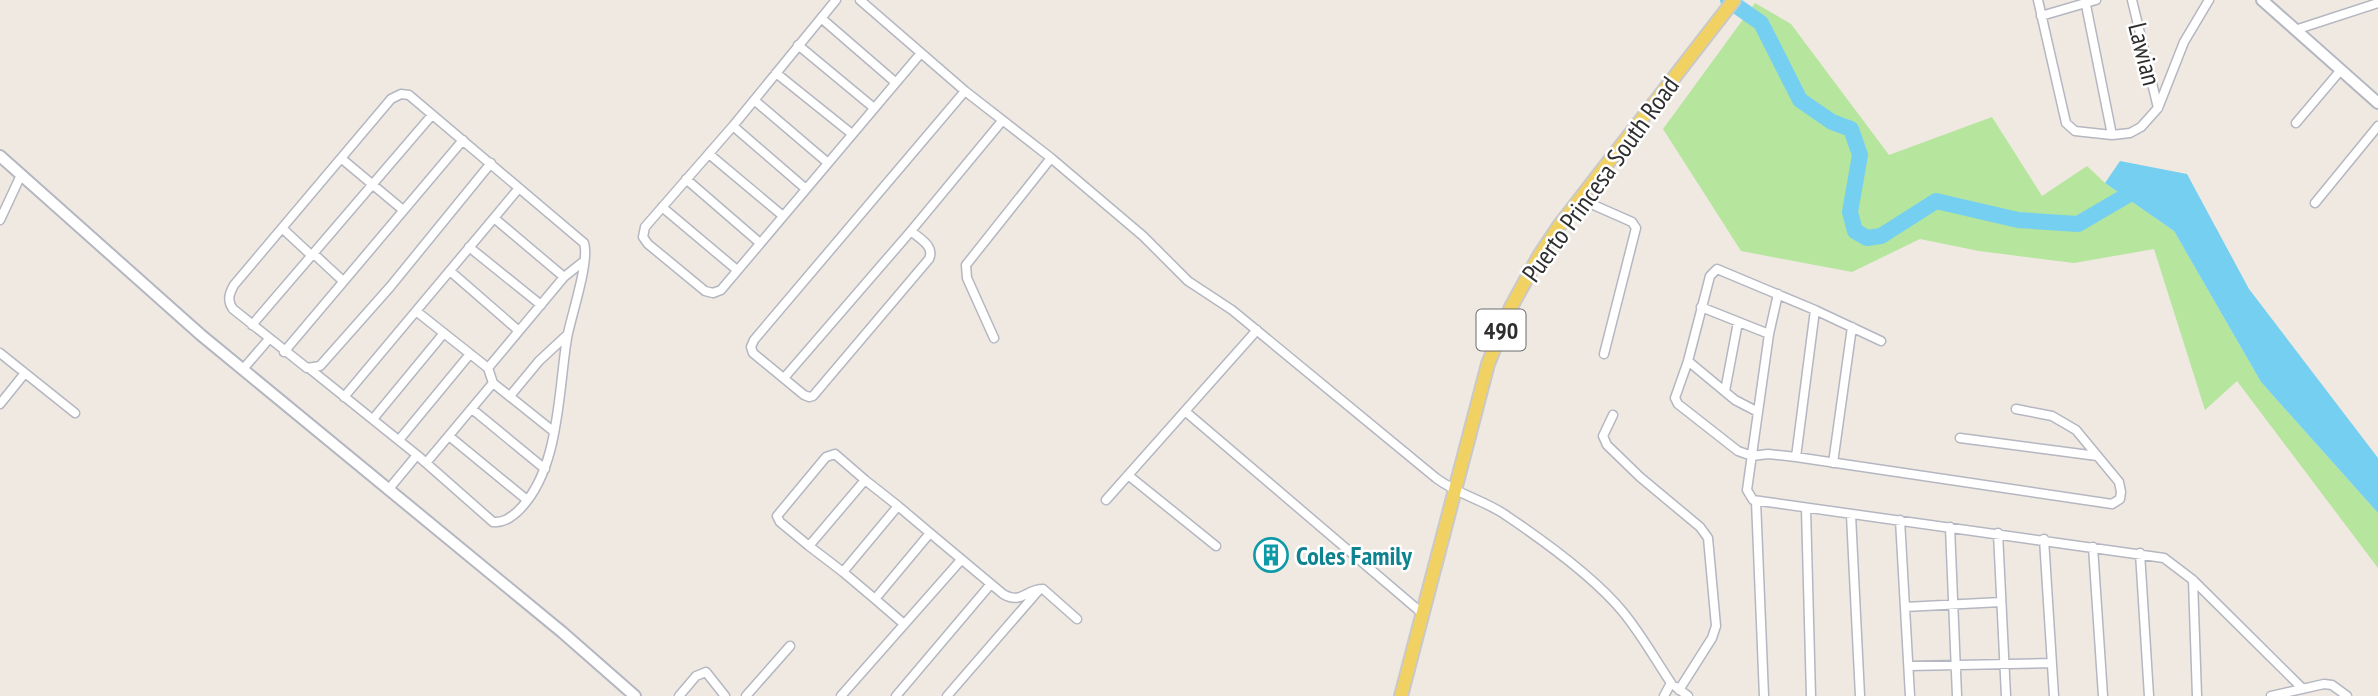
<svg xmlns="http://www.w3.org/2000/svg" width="2378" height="696" font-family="'PT Sans Narrow',sans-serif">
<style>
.green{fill:#b6e59e}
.water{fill:#75cff0}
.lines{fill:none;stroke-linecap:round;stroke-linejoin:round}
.river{stroke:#75cff0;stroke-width:16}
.minor-casing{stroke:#b4b7c1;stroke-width:11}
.tertiary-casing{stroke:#b4b7c1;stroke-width:14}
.primary-casing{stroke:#c9c9c9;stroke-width:16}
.minor{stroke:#fff;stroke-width:8}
.tertiary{stroke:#fff;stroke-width:10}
.primary{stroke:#f2d163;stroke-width:12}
.labels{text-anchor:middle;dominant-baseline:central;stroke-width:5;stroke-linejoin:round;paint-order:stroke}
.shield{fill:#fff;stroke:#6d6d6d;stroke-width:2}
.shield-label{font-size:24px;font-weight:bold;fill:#2e2e2e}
.street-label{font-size:26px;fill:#2e2e2e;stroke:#fff}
.culture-label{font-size:26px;font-weight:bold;fill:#0d838f;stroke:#fff;text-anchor:start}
</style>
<rect width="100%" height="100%" fill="#efe9e1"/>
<!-- green -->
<path class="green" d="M 1755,3 L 1791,24 L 1889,155 L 1992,117 L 2042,196 L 2087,166 L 2105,183 L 2174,231 L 2261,382 L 2378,513 L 2378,568 L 2237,381 L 2205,410 L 2154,249 L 2074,263 L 1979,251 L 1920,239 L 1852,272 L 1741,251 L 1663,129 Z"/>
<!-- water -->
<path class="water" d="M 2120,161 L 2187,174 L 2249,289 L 2378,458 L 2378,513 L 2261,382 L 2174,231 L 2105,183 Z"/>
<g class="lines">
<!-- river -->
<path class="river" d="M 1728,0 L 1761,23 L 1800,100 L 1832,122 L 1851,129 L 1860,155 L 1850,212 L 1855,231 L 1867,238 L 1881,236 L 1936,201 L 2018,220 L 2078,224 L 2143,186"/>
<!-- minor casing -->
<g class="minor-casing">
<path id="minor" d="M 836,0 L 733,126 L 645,227 L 643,237 L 648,244 L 705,291 L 713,293 L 721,290 L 921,53
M 860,0 L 965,91 L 1051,158 L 1143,236 L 1188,281 L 1232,310 L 1436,478 C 1458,495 1485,500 1507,516 C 1544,541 1595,578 1623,612 C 1641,634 1655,659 1671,683 L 1664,696
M 2038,0 L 2066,123 L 2075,131 L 2112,135 L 2130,133 L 2141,127 L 2158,108 L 2184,42 L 2209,0
M 2085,0 L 2112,135
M 2132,0 L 2158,108
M 2041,16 L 2096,0
M 821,18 L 895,82
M 2295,30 L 2378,3
M 798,45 L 874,108
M 776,73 L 852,134
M 754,100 L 828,163
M 2296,123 L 2340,71
M 733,126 L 806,189
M 709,154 L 783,216
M 342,159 L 403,210
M 686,179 L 760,243
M 519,188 L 494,218 L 564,277
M 1580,199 L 1632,222 L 1636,228 L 1604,354
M 2315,203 L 2378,126
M 662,207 L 737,270
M 0,220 L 21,175
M 282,228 L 312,256
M 911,231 C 920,239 935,246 929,259 L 813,396 L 809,397 L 804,395 L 753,353 L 751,347 L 754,340 L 965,91
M 469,247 L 541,305
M 314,254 L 343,281
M 450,271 L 519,331
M 1778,294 L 1769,334 L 1747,490 L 1753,500 L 2164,558 L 2193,580 L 2302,688
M 1701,307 L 1769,334
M 416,311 L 488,368
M 252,325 L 432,115
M 994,338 L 967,278 L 966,265 L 1051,158
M 1881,341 L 1815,310 L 1717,269 L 1710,276 L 1688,361 L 1675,398 L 1678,404 L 1738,451 L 1752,456 L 1768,454 L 1796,457 L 2112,504 L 2120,499 L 2121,492 L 2119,482 L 2076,430 L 2052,416 L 2016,409
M 284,352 L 463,140
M 0,353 L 75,413
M 1688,361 L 1735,400 L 1758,412
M 243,369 L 269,339
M 310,369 L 417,455
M 784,378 L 911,231 L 1002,121
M 493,383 L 553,431
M 1725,391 L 1738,322
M 510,396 L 539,361 L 567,335
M 344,397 L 494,218
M 0,404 L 25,373
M 472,409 L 545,469
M 1186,412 L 1423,614
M 1613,415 L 1603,436 L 1607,445 L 1640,477 L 1700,527 L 1708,538 L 1716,626 L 1712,638 L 1679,690
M 373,419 L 444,333
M 449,436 L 527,500
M 1960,438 L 2097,456
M 399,440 L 470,354
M 1796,457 L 1815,310
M 426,463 L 493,383 L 488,368 L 564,277 L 584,261
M 1833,463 L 1852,327
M 1128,475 L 1216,546
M 388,490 L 417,455 L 493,522 C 503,523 510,518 517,512 C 560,472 558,392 567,338 C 571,316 590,261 584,243 L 409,95 L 401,94 L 391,99 L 234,285 C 229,294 227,301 233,309 L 307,368 L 320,366 L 390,287 L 491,163
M 1106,500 L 1257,330
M 1756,501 L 1764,696
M 1806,508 L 1811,696
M 1851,515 L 1860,696
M 1900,520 L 1910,696
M 1950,527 L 1957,696
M 1998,533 L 2006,696
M 2044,539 L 2054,696
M 809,546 L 780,522 L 777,516 L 826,457 L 835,454 L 865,480
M 2093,547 L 2103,696
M 2140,553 L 2149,696
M 843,572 L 809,546 L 865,480 L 898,506
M 2193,580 L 2197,696
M 875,599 L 843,572 L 898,506 L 930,533
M 1905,607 L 2001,602
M 904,624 L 875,599 L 930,533 L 1003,594 C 1022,605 1025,589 1043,589 L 1077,619
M 1909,666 L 2052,663
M 1676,687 L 1688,696
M 679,696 L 696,676 L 706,672 L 725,696
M 746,696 L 790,646
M 841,696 L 961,560
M 896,696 L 990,585
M 947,696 L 1039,590
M 2271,696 L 2324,684 L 2332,685 L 2347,696"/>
</g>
<!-- tertiary casing -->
<g class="tertiary-casing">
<path id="tertiary" d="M 2262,0 L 2378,103
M 0,156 L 201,335 L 562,632 L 635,696"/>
</g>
<!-- primary casing -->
<g class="primary-casing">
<path id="primary" d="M 1401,696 L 1488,364 L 1511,307 L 1539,256 L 1559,226 L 1734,0"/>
</g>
<!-- minor -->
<use href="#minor" class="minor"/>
<!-- tertiary -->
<use href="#tertiary" class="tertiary"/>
<!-- primary -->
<use href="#primary" class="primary"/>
</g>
<!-- icons -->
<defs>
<g id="building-ring" transform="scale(1.75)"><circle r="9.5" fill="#fff" stroke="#0f9aa8" stroke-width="1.5"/><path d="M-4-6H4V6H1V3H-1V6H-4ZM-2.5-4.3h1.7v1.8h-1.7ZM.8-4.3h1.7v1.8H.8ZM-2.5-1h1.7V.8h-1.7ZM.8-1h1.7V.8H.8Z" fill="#0f9aa8"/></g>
</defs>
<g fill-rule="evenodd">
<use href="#building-ring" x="1271" y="555"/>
</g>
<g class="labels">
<!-- shield labels -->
<rect class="shield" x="1476.5" y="309.5" width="49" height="41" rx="5"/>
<g class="shield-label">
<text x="1501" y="330">490</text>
</g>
<!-- street labels -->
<g class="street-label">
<text transform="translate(2145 54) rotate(76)">Lawian</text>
<text transform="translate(1600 179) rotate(-54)">Puerto Princesa South Road</text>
</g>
<!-- culture labels -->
<g class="culture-label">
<text x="1296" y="555">Coles Family</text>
</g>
</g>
</svg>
